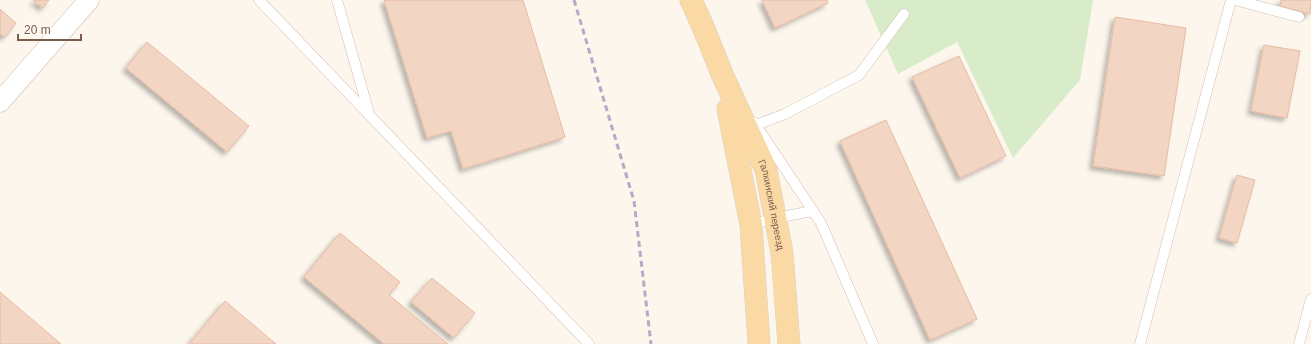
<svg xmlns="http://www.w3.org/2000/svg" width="1311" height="344" font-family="Helvetica,sans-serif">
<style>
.green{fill:#d8ecc9}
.building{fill:#f3d5c3;stroke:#e6bba3;filter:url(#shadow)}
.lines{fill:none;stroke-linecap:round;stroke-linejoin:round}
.lane-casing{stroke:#d1beb0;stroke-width:11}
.street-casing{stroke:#d1beb0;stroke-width:21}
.primary-casing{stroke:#dad1cd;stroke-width:23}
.lane{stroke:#fff;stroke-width:10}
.street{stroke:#fff;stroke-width:20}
.primary{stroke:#fbd9a5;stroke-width:22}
.rail{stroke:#b9a8c9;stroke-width:3;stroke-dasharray:6 4;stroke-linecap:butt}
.labels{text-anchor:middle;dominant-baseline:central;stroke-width:4;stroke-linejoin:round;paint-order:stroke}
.street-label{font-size:10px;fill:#7a5c4d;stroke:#fffaf3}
</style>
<defs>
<filter id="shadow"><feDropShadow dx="-3.5" dy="3.5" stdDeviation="2" flood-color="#0004"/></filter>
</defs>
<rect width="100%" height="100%" fill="#fdf6ec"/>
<!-- green -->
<path class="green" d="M 865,0 L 1093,0 L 1080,80 L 1013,158 L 957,42 L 898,74 Z"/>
<!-- building -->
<path class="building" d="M 33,0 L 49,0 L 43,8 Z
M 384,0 L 523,0 L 565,137 L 463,169 L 451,131 L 427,138 Z
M 762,0 L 827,0 L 828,3 L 775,28 Z
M 1281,0 L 1311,0 L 1310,14 L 1280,6 Z
M 0,9 L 16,23 L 5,37 L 0,34 Z
M 1115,17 L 1186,28 L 1164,176 L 1093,166 Z
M 147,42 L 249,126 L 227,152 L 126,68 Z
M 1264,45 L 1300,51 L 1287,118 L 1251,111 Z
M 959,56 L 1006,156 L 960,178 L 912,77 Z
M 886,120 L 977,319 L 930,340 L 840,141 Z
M 1237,175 L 1255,180 L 1237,243 L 1219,238 Z
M 340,233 L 400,282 L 389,295 L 448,344 L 384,344 L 304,277 Z
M 432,278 L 475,313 L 454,338 L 411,302 Z
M 0,292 L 61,344 L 0,344 Z
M 225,301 L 276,344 L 189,344 Z"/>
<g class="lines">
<!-- lane casing -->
<g class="lane-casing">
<path id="lane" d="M 259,0 L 589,344
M 337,0 L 369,113
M 1235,0 L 1299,17
M 754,122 L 821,223 L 873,344
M 756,125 L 785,114 L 859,75 L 904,14
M 751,225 L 775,218 L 813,211
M 1140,344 L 1231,0
M 1299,344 L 1311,299"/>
</g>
<!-- street casing -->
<g class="street-casing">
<path id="street" d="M 0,102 L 89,0"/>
</g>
<!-- primary casing -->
<g class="primary-casing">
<g id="primary">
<path id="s1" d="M 691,0 L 704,29 L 722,74 L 766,170 L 782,253 L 789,344"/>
<path d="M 728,109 L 751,225 L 759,344"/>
</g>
</g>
<!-- lane -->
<use href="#lane" class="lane"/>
<!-- street -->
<use href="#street" class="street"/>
<!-- primary -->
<use href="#primary" class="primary"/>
<!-- rail -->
<path class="rail" d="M 574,0 L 634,201 L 651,344"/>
</g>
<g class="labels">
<!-- street labels -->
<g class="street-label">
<text stroke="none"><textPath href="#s1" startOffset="221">Галкинский переезд</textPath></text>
</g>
</g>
<!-- scale -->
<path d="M18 34v6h63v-6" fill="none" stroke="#7a5c4d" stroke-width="2"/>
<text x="24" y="34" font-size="12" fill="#7a5c4d" stroke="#fffaf3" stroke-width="3" paint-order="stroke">20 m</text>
</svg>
